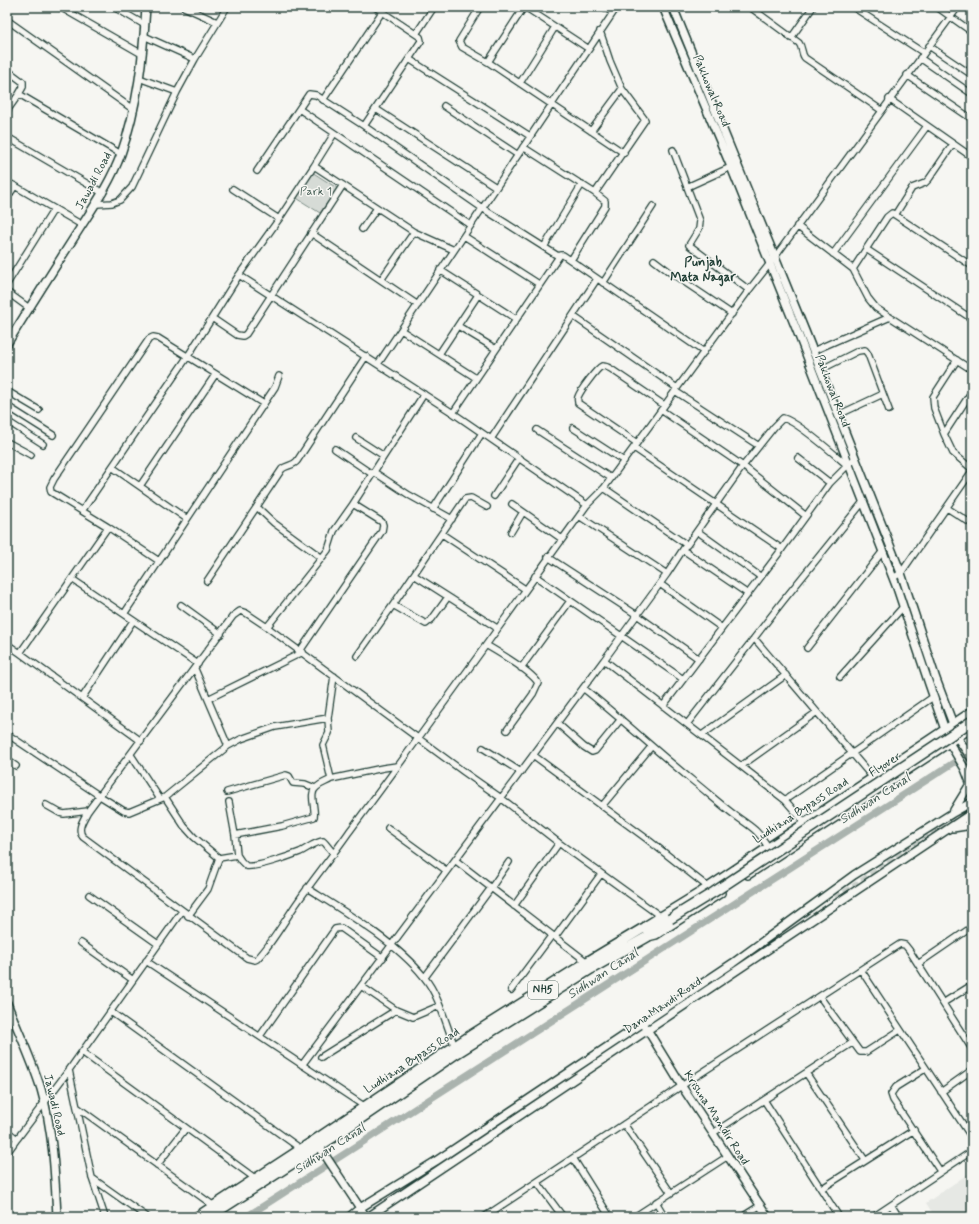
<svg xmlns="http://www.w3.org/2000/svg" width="979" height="1224" font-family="Mynerve,sans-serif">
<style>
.built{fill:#e6e8e4}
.green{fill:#d6dbd6;stroke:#7a8c85}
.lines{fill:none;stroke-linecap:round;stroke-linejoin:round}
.canal{stroke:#aab3ae;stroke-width:7}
.tertiary-tunnel{stroke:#cbd1cc;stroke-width:7;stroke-dasharray:7 3.5;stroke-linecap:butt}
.minor-casing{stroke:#1f3d34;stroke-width:8}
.tertiary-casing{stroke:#1f3d34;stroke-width:10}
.trunk-casing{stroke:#1f3d34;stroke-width:12}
.minor{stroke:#f6f6f2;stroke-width:5.5}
.tertiary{stroke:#f6f6f2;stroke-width:7}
.trunk{stroke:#f6f6f2;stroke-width:9}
.trunk-bridge-casing{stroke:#1f3d34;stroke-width:12;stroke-linecap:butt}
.trunk-bridge{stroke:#f6f6f2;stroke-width:9}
.labels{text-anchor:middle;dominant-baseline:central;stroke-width:3;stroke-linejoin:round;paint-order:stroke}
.shield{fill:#f6f6f2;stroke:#60746d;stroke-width:1}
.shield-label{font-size:11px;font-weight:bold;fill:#1f3d34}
.street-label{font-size:12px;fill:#1f3d34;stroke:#f6f6f2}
.park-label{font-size:12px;fill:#445d54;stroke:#f6f6f2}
.neighbourhood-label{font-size:13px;font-weight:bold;fill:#1f3d34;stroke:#f6f6f2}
.water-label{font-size:13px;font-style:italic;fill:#425a52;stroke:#f6f6f2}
</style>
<rect width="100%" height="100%" fill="#f6f6f2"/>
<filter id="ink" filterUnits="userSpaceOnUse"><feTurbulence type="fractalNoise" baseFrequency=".025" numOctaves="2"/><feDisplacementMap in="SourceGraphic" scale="8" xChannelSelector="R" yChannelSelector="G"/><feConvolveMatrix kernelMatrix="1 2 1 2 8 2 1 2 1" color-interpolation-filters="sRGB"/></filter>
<g filter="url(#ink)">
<!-- built -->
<path class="built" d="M 972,1171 L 972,1217 L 935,1217 L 926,1203 Z"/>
<!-- green -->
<path class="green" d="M 312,172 L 337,188 L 320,213 L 295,197 Z"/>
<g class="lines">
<!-- canal -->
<path class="canal" d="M 246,1217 L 972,751"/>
<!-- tertiary-tunnel -->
<path class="tertiary-tunnel" d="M 836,899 L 972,807"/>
<!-- minor casing -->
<g class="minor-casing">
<path id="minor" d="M 60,7 L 142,54
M 114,7 L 145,25
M 184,7 L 217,22
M 480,7 L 459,41 L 462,47 L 488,62
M 524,7 L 488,62 L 624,153
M 525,7 L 589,49
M 604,7 L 613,13
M 750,7 L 799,43 C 803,48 801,54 805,58 L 881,110
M 853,7 L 924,53
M 937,7 L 972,32
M 7,20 L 134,110
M 416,34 L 434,7
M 144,36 L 195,59
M 791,38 L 813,7
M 929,46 L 972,75
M 920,58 L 972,94
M 409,59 L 530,136
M 7,70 L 23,82 L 23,87 L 19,94 L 121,154
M 907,75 L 972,119
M 139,78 L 177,92
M 520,83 L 555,27
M 889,99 L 972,157
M 323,100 L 382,12
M 444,106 L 518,155
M 299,109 L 470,225
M 376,109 L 496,187
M 7,111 L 19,94
M 364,126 L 482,208 L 558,256
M 591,131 L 622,89
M 7,137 L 103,193
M 523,147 L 595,193 L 645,120 L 622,89 L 610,61 L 600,31
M 673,150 L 700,221 L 699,229 L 689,245 L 749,290
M 314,166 L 334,134
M 257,171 L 309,94 L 316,95 L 364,126 L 421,41 L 420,37 L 375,7
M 7,182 L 15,186
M 687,187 L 731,167
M 233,189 L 279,219
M 7,198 L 15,186 L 82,225
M 97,204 L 112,203 L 120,200 L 132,187 L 177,92 L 195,59 L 227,7
M 895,215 L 912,188 L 925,183 L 929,179 L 953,144
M 797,226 L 853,269 L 868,298 L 876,308 L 972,370
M 362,229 L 377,208
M 311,233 L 418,305
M 464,236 L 539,284
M 544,247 L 582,184
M 866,249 L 972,319
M 833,254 L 927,126
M 571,260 L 605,206 L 605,201 L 595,193
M 654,260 L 671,273 L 732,314
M 853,269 L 887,217 L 892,213 L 972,266
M 440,270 L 516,319
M 239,275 L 453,413 L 560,255 L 563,255 L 704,352
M 381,280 L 414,232
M 603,283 L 653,206
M 7,284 L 54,209
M 7,292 L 29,308
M 573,316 L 677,388
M 212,318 L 237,335 L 243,336 L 246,334 L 343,185
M 458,326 L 496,349
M 401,330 L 476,378
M 813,351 L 890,317
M 439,354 L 478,295
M 378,364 L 617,7
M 820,370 L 858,351 L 865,350 L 868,354 L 889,410
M 7,391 L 39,410
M 675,391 L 759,446
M 972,391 L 944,434 L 953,453 L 972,469
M 7,406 L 53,435
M 661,410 L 743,466 L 806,516
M 453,413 L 587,505
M 838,415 L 883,394
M 7,416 L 12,409
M 7,421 L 43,444
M 573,428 L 624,461
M 537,430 L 611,478
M 944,434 L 934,408 L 933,397 L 957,360
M 356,438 L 384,456
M 491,439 L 597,279
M 7,442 L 31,455
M 637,443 L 578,403 C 578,400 577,400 578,397 C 580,391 597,368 602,366 C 605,366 608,367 611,369 L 664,405
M 634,448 L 782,549 L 830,483 L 855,458
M 335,449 L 372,474
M 798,458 L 830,483
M 112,467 L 187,519
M 374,472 L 409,495 L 452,519
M 140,486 L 215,375
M 604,488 L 687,545 L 743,466 L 774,427 L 783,418 C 798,422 833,453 847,465
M 494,496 L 519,458
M 512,504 L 562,539
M 257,507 L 274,523 L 322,558
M 947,508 L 972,524
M 433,509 L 482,433
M 82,511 L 188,356 L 239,275 L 279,219 L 314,166 L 414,232 L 454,250
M 579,516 L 667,574 L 604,660 L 785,800 L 933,697
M 108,527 L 159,561
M 697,531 L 761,577
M 511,532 L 523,512
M 442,534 L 525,589
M 683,550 L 748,594
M 548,557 L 637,615 L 699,659
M 667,574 L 684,548
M 414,575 L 497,628
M 535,576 L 683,679
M 893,578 L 901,573 L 972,471
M 72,579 L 198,664
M 207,581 L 282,469 C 287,465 293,466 297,461 L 366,356
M 660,584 L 722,628
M 181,605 L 221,634
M 393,605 L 426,624 L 432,619 L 448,597
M 124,614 L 275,387 L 279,376
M 267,627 L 328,550 L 334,531 L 353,504
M 754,638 L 873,778
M 7,644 L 20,653 L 108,527 L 51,492 L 50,487 L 54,479 L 149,339 L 153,337 L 158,338 L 264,404
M 486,645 C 498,652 533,673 538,683 L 533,694 L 507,730
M 807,648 L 883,551
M 300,651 L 382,531 L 383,525 L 382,522 L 353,504 L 424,394
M 20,653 L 141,741
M 357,656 L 393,605 L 465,499 L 471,498 L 487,507
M 521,668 L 570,601
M 195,669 L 228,746
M 840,677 L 903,607
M 583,688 C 621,718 656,751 693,781 C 707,792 721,805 736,816 C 752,828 757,829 768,847
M 82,698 L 133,621
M 208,699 L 303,652
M 663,706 L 782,549
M 557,723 L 584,747 L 592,752 L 595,751 L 621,719
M 687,724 L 783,601 L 863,502
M 7,734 L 100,796 L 124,811 L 129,812 L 165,797 L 228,746 L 241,739 L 275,727 L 328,718
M 702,735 L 786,675
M 483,748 L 521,772
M 131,755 L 160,799
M 533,755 L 647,839 L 708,887
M 7,760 L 16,766
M 741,766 L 817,712
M 331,779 L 383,768 L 397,766
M 227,792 L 286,775 L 289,776 L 293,783 L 305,784 L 315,788
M 165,797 L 184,826 L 194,837 L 219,858 L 237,855 L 241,861 L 246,866 C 256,868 290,856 300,852 C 308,848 315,842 323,841 L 325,843 L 334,854
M 785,800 L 805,823
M 229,802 L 235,835 L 237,855
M 46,805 L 60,813 L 64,814 L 88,811
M 602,806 L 651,747
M 388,828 L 447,871
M 235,835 L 282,826 L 314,817 C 316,808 308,793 317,787 C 321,783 327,782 331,779 L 323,745 L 329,733 L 328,718 L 334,676
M 307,888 C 345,912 396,942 424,977 C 439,995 446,1025 455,1047
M 89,895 L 158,944
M 514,906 L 559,843
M 188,916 L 208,889 L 219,858
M 660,916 L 559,843 L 501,798 L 464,772 L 267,627 L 246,613 L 240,611 L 233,616 L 88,811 C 84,819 76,829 83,837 L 247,958 L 255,960 L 257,959 C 272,944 286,918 299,900 C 315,877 333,855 349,832 C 430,724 508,614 587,505 L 604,488 L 749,290 L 775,257 L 958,7
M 555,937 L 601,874
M 81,943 L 133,980
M 146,961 L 364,1106
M 587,962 L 455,860 L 604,660
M 918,964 L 972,927
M 861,970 L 972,1138
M 425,977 L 491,888 L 509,862
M 511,990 L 552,935
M 820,997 L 860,1052 L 866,1052 L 900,1030
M 943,1003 L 972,985
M 396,1010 L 413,1017 L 439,1006
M 111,1012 L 301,1149
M 260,1036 L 335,929 L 341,928 L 383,958
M 82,1052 L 256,1179
M 321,1057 L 396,1010 L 361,986
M 302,1065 L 455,860
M 925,1069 L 896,1087 L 891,1094 L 893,1100 L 940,1171
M 806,1073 L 865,1160
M 941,1092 L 972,1070
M 764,1100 L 839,1217
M 77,1107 L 214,1206
M 624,1124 L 671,1193
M 7,1131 L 17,1139 L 69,1070
M 713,1133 L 852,1043
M 7,1153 L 17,1139
M 573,1158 L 610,1217
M 157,1165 L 186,1128
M 92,1178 L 147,1217
M 537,1182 L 563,1217
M 821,1189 L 914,1130
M 656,1202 L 665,1217
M 891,1205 L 899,1217
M 105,1217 L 92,1178 L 69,1070 L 182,911
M 484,1217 L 689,1081 L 900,944 L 905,945 L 909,950 L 972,1049
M 634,1217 L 728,1156
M 742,1217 L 761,1205
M 873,1217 L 972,1151"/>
</g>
<!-- tertiary casing -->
<g class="tertiary-casing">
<path id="tertiary" d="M 663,7 L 731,167 L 799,336 L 897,588 L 929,684 L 950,744 L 965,769 L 972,787
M 673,7 L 805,331 L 901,573 L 936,679 L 953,724 L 959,740 L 972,759
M 7,344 C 29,308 52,272 75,236 C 92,209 110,184 121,154 C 138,106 143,57 146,7
M 954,810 L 970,784
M 953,828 L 972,825
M 748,875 L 972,728
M 646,925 L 708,887 L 972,711
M 648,937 L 656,935 L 721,893
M 7,1003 C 18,1031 32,1060 41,1089 C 53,1130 55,1174 57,1217
M 645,1026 L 683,1088 L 768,1217
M 319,1146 L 366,1217
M 349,1217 L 360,1208 L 436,1161 L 733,963 L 854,875 L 951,814 L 972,802
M 368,1217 L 972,813"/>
</g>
<!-- trunk casing -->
<g class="trunk-casing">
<path id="trunk" d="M 197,1217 L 315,1140 L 473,1034 L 587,962 L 642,929 L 670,919
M 209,1217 L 332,1138 L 454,1055 L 591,969 L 647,937 L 663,924"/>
</g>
<!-- minor -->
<use href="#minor" class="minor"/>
<!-- tertiary -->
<use href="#tertiary" class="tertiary"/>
<!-- trunk -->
<use href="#trunk" class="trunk"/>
<!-- trunk-bridge casing -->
<g class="trunk-bridge-casing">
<path id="trunk-bridge" d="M 670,919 L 714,892 L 972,721"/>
</g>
<!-- trunk-bridge -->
<use href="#trunk-bridge" class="trunk-bridge"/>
</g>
</g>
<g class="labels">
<!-- shield labels -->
<rect class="shield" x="528" y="981" width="30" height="18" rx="3"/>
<g class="shield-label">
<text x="543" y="990">NH5</text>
</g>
<!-- street labels -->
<g class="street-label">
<text transform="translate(711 91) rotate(67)">Pakhowal Road</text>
<text transform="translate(94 181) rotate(-62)">Jawadi Road</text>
<text transform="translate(832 391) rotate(69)">Pakhowal Road</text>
<text transform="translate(885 765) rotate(-33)">Flyover</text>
<text transform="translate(801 811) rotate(-33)">Ludhiana Bypass Road</text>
<text transform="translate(663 1006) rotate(-34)">Dana Mandi Road</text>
<text transform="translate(412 1061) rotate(-33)">Ludhiana Bypass Road</text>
<text transform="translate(54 1105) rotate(77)">Jawadi Road</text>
<text transform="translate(716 1118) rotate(57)">Krishna Mandir Road</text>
</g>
<!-- park labels -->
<g class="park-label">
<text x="316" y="192">Park 1</text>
</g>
<!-- neighbourhood labels -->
<g class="neighbourhood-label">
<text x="703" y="262">Punjab<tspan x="703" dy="15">Mata Nagar</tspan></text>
</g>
<!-- water labels -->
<g class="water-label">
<text transform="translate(875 799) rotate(-33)">Sidhwan Canal</text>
<text transform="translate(603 974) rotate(-33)">Sidhwan Canal</text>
<text transform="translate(330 1149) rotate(-33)">Sidhwan Canal</text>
</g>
</g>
<!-- margin -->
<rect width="979" height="1224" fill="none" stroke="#f6f6f2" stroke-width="24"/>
<rect x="12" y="12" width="955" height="1200" fill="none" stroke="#1f3d34" stroke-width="1.5" filter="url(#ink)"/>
</svg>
